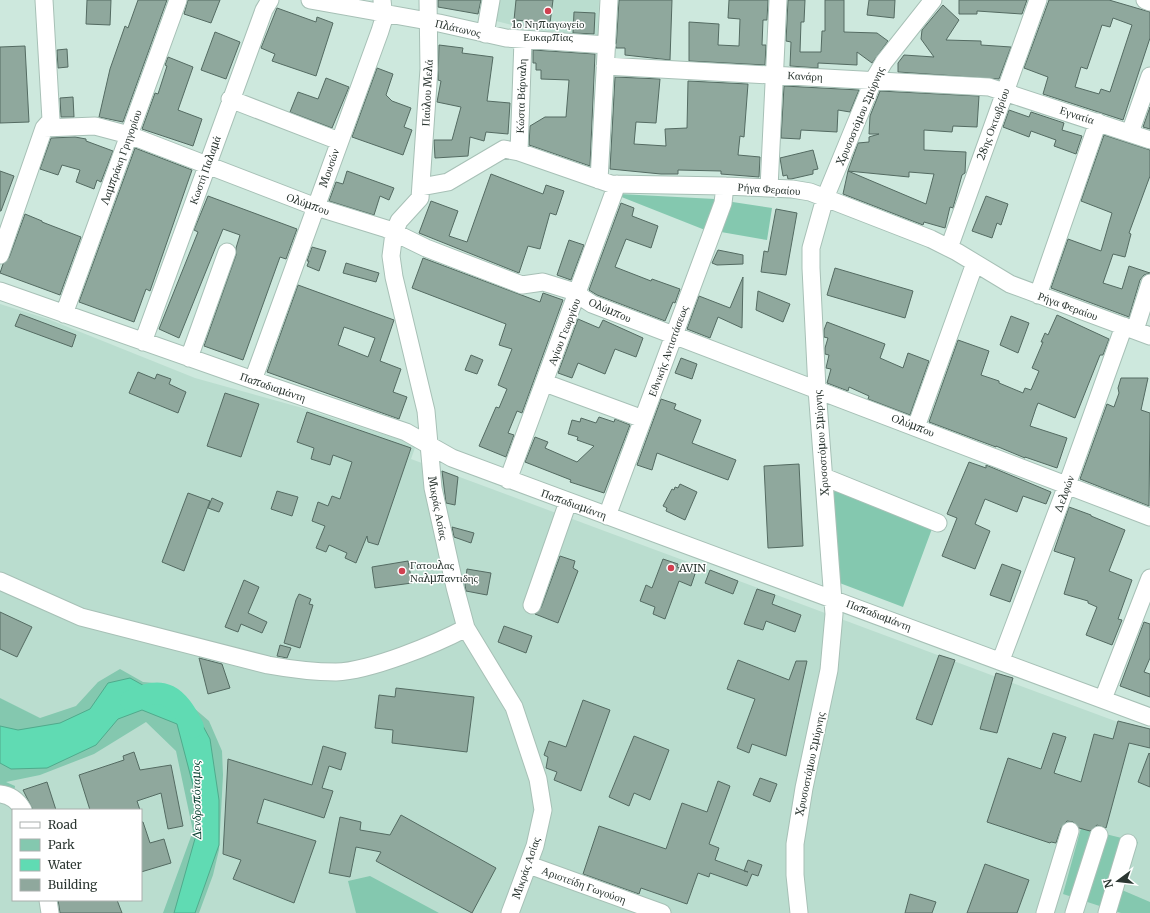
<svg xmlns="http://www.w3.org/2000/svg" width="1150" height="913" font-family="Merriweather,serif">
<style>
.built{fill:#baddcf;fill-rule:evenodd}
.green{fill:#84c8af}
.water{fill:#60dbb3;stroke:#50aa8c}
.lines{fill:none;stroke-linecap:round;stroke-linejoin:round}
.river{stroke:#60dbb3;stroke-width:22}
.building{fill:#8fa89d;stroke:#546b62;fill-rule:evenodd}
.minor-casing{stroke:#a7c0b6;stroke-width:19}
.minor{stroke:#fff;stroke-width:17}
.poi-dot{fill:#d04050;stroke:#fff;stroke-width:1.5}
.labels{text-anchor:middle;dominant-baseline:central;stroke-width:3;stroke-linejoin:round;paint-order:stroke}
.poi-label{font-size:11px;fill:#2b3631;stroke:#fff;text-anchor:start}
.street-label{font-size:11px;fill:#2b3631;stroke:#fff}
.water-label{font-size:12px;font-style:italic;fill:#0b4232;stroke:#fff}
</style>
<rect width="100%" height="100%" fill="#cde8dd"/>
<!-- built -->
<path class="built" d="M 500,0 L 599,0 L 598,35 L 527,29 L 496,21 Z
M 0,304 L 48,319 L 195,378 L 299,407 L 416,445 L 411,459 L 1150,734 L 1150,913 L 0,913 ZM 13,810 L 141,810 L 141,900 L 13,900 Z"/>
<!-- green -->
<path class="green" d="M 620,194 L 715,199 L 714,204 L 705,230 L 619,196 Z
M 726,201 L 772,208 L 767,240 L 721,232 Z
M 832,485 L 933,526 L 903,607 L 837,582 Z
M 120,669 L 143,682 L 166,684 L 209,721 L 222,751 L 223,775 L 219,850 L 213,875 L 199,913 L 163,913 L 193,831 L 176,751 L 146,722 L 94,754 L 40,775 L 6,782 L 15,786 L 14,793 L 0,791 L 0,698 L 40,718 L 76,706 L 98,682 Z
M 1081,828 L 1138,842 L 1122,890 L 1150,902 L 1150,913 L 1121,913 L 1063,894 Z
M 370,876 L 439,913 L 356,913 L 348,881 Z"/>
<!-- water -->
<path class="water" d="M 130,678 L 197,715 L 210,739 L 219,800 L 219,845 L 195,913 L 174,913 L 198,828 L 194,789 L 177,724 L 142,710 L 118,719 L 96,745 L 47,768 L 11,769 L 0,763 L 0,726 L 18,730 L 60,723 L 90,709 L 108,683 Z"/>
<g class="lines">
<!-- river -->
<path class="river" d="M 131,701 C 164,684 177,696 193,727"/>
</g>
<!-- building -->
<path class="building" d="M 87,0 L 111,0 L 110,25 L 86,24 Z
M 138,0 L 167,0 L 123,122 L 99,117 L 110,69 L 125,26 L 128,28 Z
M 188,0 L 220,0 L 211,23 L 184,14 Z
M 438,0 L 481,0 L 478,14 L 438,7 Z
M 516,0 L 553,0 L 550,23 L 514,20 Z
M 619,0 L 672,0 L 670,60 L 625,55 L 625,48 L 616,48 Z
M 729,0 L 768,0 L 767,20 L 763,20 L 762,45 L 766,45 L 765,65 L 689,61 L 689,22 L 719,24 L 718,45 L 739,46 L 740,19 L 728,18 Z
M 788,0 L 805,0 L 804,22 L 801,22 L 800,52 L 821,52 L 822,31 L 825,31 L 825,0 L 844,0 L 844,32 L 877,33 L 888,41 L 872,63 L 857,52 L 857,65 L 818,63 L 818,68 L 790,66 L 791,42 L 786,41 Z
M 869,0 L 895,0 L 894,18 L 867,15 Z
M 959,0 L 1027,0 L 1022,14 L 977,11 L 977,14 L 959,14 Z
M 1049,0 L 1109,0 L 1150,12 L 1150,38 L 1123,120 L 1043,94 L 1048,77 L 1024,68 ZM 1113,18 L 1132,25 L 1110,92 L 1101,89 L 1099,94 L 1075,87 L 1081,67 L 1087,69 L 1102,25 L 1110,27 Z
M 943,5 L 959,20 L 946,40 L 981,41 L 981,45 L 1011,47 L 999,79 L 898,72 L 898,63 L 904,55 L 934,57 L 921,39 L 922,30 Z
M 277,8 L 316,22 L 317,17 L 333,23 L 316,76 L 272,61 L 275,54 L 261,48 Z
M 574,12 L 595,13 L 594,34 L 573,33 Z
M 215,32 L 240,42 L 226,79 L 201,70 Z
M 439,45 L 463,48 L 462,53 L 493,57 L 487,101 L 510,103 L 508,134 L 486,132 L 484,141 L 470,137 L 468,156 L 435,158 L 434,140 L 452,140 L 461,107 L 437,102 L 441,81 L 438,80 Z
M 25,46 L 29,122 L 0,123 L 0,47 Z
M 67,49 L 68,67 L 58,68 L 57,50 Z
M 533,50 L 595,54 L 590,166 L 529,145 L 530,126 L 545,117 L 566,117 L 569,80 L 541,79 L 541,70 L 536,70 L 536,63 L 533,63 Z
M 168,57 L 193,67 L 178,110 L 202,119 L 193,146 L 142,129 L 155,93 L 158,94 L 167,66 L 165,65 Z
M 377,68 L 393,74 L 386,95 L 392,101 L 411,108 L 404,127 L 412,130 L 403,155 L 352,137 Z
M 615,77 L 660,79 L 656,123 L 636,122 L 634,144 L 666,146 L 665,129 L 687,128 L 688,81 L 748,84 L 744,137 L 740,136 L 738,155 L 760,157 L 759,177 L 721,174 L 721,171 L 678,170 L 678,174 L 661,174 L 610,169 Z
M 326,78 L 349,87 L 332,128 L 290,112 L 298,92 L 318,99 Z
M 784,86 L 859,90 L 850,112 L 838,110 L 837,132 L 801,130 L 800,139 L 781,138 Z
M 880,91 L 979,96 L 977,127 L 953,126 L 952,132 L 924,130 L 924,150 L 966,152 L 965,173 L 962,175 L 953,208 L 950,207 L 945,228 L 924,222 L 923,225 L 843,194 L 848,171 L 926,204 L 934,174 L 909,172 L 909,177 L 848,171 L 858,143 L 869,142 L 869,137 L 879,134 L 869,134 L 870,116 Z
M 73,97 L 74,117 L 61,117 L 60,98 Z
M 1150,107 L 1150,129 L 1143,127 Z
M 1009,110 L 1029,117 L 1031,112 L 1064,123 L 1062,130 L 1082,136 L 1076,154 L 1054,146 L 1056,140 L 1031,131 L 1029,137 L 1003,127 Z
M 1104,135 L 1150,150 L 1150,176 L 1129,233 L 1131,234 L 1125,257 L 1113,254 L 1103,283 L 1122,289 L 1129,266 L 1150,273 L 1144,275 L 1140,280 L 1129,317 L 1051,288 L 1068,239 L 1101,251 L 1112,213 L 1081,201 Z
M 75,137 L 86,139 L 86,141 L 113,151 L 101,182 L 97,180 L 94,189 L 76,182 L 80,170 L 62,165 L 58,175 L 40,169 L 51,138 Z
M 135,148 L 192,170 L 150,291 L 146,289 L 134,322 L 79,302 Z
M 813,150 L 818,169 L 813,170 L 813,174 L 791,179 L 788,179 L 787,175 L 783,176 L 780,158 Z
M 0,171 L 14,176 L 1,211 L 0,211 Z
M 347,171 L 394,188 L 389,200 L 380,196 L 374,215 L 329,201 L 336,182 L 343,184 Z
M 491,174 L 543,194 L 546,185 L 564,191 L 556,215 L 550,213 L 540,249 L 528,246 L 519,273 L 419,233 L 431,201 L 458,211 L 449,236 L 467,242 Z
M 208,196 L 297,229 L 286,259 L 280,257 L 243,360 L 204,346 L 236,255 L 236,248 L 240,235 L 223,229 L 179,338 L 159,329 L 198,232 L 194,230 Z
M 986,196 L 1008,204 L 1001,225 L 997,223 L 992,238 L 972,231 Z
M 621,203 L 634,208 L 632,216 L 658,226 L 651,248 L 626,239 L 615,267 L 651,281 L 652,279 L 680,289 L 675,303 L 673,302 L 665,321 L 597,295 L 589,290 Z
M 776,209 L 797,213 L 786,275 L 761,272 L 764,251 L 768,252 Z
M 25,214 L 42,221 L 42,222 L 81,237 L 60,295 L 0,273 L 3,264 L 9,258 Z
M 569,240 L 584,245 L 571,280 L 557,275 Z
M 312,247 L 326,251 L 319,271 L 307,266 L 309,261 L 307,261 Z
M 718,250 L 743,255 L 743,264 L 717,265 L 712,263 Z
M 423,258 L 540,302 L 543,293 L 563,300 L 522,413 L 517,411 L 508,433 L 514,435 L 506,457 L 479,446 L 496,407 L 499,408 L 507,389 L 498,385 L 512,349 L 499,345 L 506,324 L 412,288 Z
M 346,263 L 379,273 L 376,282 L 343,273 Z
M 835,268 L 913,291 L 905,318 L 827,295 Z
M 743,277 L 742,328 L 718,317 L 710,338 L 687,329 L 699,296 L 730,308 Z
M 298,285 L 394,320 L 380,361 L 401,369 L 393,392 L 407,397 L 399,419 L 267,372 ZM 344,327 L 375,338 L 368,357 L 338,345 Z
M 758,291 L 790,304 L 783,322 L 756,310 Z
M 20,314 L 76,335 L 72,347 L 15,326 Z
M 1057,315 L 1109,339 L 1103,355 L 1100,355 L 1075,418 L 1038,403 L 1036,408 L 1030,426 L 1067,438 L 1057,468 L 1025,457 L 1025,458 L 996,446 L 996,447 L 929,422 L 958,340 L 989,351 L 981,375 L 999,381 L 999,383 L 1023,393 L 1025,388 L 1031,390 L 1039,371 L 1032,368 L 1043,342 L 1041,342 L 1045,333 L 1048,335 Z
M 1011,316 L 1029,323 L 1018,353 L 1000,345 Z
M 578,319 L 599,328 L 603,320 L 643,338 L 636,357 L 615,349 L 605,374 L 578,363 L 572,378 L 558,373 Z
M 827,322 L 885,344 L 880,358 L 903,368 L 908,353 L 929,361 L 910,415 L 868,399 L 869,396 L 849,387 L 848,391 L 827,383 L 831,369 L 826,368 L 829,355 L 825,354 L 825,348 L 828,338 L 824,337 L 824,330 Z
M 471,355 L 483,360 L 477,374 L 465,370 Z
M 681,358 L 697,364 L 692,379 L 675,373 Z
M 138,372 L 155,379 L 157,374 L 171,379 L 169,384 L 186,392 L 178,413 L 129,393 Z
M 1121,378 L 1148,378 L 1141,410 L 1150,413 L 1149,506 L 1080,479 L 1107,404 L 1114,407 L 1119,393 L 1118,388 Z
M 225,393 L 259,404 L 241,457 L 207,446 Z
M 661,399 L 676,404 L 674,409 L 701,420 L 692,443 L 736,460 L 728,480 L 657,453 L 652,470 L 637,465 Z
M 307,412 L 411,448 L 378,545 L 368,542 L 367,536 L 356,563 L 345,558 L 347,553 L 329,545 L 326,552 L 316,548 L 325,526 L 312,521 L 318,502 L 328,506 L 332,496 L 340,499 L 352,462 L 333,455 L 330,465 L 311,459 L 314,448 L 297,442 Z
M 599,417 L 614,422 L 615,419 L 630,425 L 604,493 L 570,482 L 571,480 L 525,462 L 535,437 L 548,442 L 545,448 L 577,462 L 594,446 L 577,440 L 578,437 L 568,434 L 572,420 L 580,422 L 581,418 L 596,423 Z
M 969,462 L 986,468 L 986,465 L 1051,492 L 1046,504 L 1023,496 L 1017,512 L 985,499 L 975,524 L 990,531 L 975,569 L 942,556 L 957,518 L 947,514 Z
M 799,464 L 803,546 L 768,548 L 764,466 Z
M 442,471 L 458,477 L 455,505 L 446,503 Z
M 680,484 L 697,492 L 685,520 L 666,511 L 667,508 L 663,506 L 672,489 L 674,490 L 675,487 L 678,488 Z
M 277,491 L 298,497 L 292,516 L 271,509 Z
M 188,493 L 210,501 L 184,571 L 162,562 Z
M 212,498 L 223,503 L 219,512 L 208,508 Z
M 1069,507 L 1091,515 L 1091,516 L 1125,530 L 1109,571 L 1132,580 L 1118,619 L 1122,620 L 1112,645 L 1086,635 L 1097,607 L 1088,603 L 1088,601 L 1064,594 L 1075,558 L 1054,551 Z
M 452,527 L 474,533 L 471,543 L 454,537 Z
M 560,556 L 575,561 L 573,568 L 578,571 L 558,623 L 535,614 L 541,608 Z
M 663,559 L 678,564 L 677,567 L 695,574 L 691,586 L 679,581 L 665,619 L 653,614 L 655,607 L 640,601 L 646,585 L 652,588 Z
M 408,561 L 412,583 L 375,588 L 372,567 Z
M 1002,564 L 1021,571 L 1010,602 L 990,595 Z
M 467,569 L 491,573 L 487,595 L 466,591 L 465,585 Z
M 710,570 L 738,581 L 733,594 L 705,583 Z
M 244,580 L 259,587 L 248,613 L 267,622 L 262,633 L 241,624 L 238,632 L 225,627 Z
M 757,589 L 775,595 L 772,604 L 801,615 L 795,632 L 766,621 L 763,630 L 744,624 Z
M 299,594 L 311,599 L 309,604 L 313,605 L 300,648 L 284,643 L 296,600 Z
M 0,612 L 32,627 L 17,657 L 0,649 Z
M 1144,622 L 1150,624 L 1150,658 L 1144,672 L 1150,674 L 1150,697 L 1120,686 Z
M 504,626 L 532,636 L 526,653 L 498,642 Z
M 280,645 L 291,648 L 287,658 L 277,656 Z
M 939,655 L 955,660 L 932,725 L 916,719 Z
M 199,658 L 222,664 L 230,688 L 208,694 Z
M 738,660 L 789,680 L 796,661 L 807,661 L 786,756 L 752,744 L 749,753 L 737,748 L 755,699 L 727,689 Z
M 996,673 L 1013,678 L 997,733 L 980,729 Z
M 396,688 L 474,697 L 467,752 L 392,743 L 393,730 L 375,728 L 379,695 L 395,697 Z
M 583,700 L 610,710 L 581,791 L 554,780 L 557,772 L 546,768 L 548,757 L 544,755 L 549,741 L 566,747 Z
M 1118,721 L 1150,729 L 1150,748 L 1129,743 L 1106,828 L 1097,825 L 1090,831 L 1079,828 L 1073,822 L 1067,821 L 1061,828 L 1056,843 L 1051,842 L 1050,843 L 987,822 L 1008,758 L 1041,769 L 1053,733 L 1066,737 L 1054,773 L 1081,782 L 1094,734 L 1113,739 Z
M 634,736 L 669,750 L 650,800 L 634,793 L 629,806 L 609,797 Z
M 323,746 L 346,753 L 341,770 L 329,766 L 322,788 L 333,791 L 324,818 L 264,799 L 257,823 L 316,841 L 294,903 L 233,879 L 241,860 L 223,854 L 228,759 L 312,785 Z
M 134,752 L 140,770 L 171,765 L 183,826 L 168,829 L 161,793 L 137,801 L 140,810 L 90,810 L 79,775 L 124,760 L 123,756 Z
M 1149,753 L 1150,754 L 1150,787 L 1138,782 Z
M 760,778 L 777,784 L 770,802 L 753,795 Z
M 718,781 L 730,786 L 709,844 L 719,848 L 715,860 L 748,872 L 744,871 L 748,860 L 762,865 L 758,876 L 752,874 L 747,886 L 710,873 L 709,877 L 698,873 L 687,904 L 641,888 L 639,894 L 583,874 L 599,826 L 666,849 L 682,803 L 707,812 Z
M 47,782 L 56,810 L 33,810 L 23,790 Z
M 401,815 L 496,868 L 472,913 L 376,861 L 381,852 L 356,847 L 350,877 L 329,873 L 340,817 L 361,822 L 360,830 L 390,835 Z
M 141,822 L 143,822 L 150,843 L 164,839 L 171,863 L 141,872 Z
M 985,864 L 1029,880 L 1017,913 L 967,913 Z
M 910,894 L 936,902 L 932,913 L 905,913 Z
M 58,900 L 117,900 L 122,913 L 60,913 Z"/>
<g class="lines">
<!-- minor casing -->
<g class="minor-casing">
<path id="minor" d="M 310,0 L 439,23 L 506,38 L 607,45
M 428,0 L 429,69 L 420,198 L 399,221 L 394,233 L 391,256 L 394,277 L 426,411 L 433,488 L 455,587 L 466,628 L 514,707 L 538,779 L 543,810 L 535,846 L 510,913
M 1145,0 L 1150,2
M 485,34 L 491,0
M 605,66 L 989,87 L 1150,140
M 230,99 L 339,141
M 44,128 L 95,126 L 129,135 L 316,207 L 387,229 L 426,248 L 522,285 L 543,282 L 572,291 L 592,304 L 1150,517
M 1130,133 L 1150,76
M 519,152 L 523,40
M 599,180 L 609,0
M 421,187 L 448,182 L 504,149 L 519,152 L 611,184 L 725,186 L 792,189 L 810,192 L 931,239 L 957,252 L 1010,284 L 1150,336
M 769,188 L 778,0
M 949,248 L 1038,0
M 0,255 L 44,128 L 51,120 L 44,0
M 0,291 L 253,380 L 406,432 L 452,458 L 1150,717
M 1038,295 L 1098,122
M 64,314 L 178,0
M 1135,330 L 1150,283
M 143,342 L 264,10 L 270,0
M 189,358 L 227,252
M 253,380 L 380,31 L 384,18 L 382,0
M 545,383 L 643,419
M 916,427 L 975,263
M 824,477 L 938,523
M 508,480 L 617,184
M 607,516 L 723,203 L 725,186
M 0,581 L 81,617 L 268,665 C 290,669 313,672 336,672 C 370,671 436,644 466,628
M 532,605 L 568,502
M 1001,660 L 1067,485 L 1124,326
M 1103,699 L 1150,578
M 0,794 C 11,795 18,801 23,810
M 529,865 L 662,913
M 48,900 L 50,913
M 799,913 L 795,875 L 795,844 L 804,788 L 829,670 L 834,614 L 817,389 L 811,268 L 811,248 L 825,198 L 874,79 L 884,62 L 933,0
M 1045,913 L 1070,831
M 1074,913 L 1099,835
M 1107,913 L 1128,843"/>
</g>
<!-- minor -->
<use href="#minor" class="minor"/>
</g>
<!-- markers -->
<g class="poi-dot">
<circle cx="548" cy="11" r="4"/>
<circle cx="671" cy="568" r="4"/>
<circle cx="402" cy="571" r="4"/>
</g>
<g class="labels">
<!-- poi labels -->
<g class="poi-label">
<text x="548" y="24" text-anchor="middle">1ο Νηπιαγωγείο<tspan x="548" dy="13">Ευκαρπίας</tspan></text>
<text x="410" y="565">Γατουλας<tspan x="410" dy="13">Ναλμπαντιδης</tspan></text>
<text x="679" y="568">AVIN</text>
</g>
<!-- street labels -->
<g class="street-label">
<text transform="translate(458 28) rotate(13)">Πλάτωνος</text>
<text transform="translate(805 76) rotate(3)">Κανάρη</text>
<text transform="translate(427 93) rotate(-87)">Παύλου Μελά</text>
<text transform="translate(521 96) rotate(-88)">Κώστα Βάρναλη</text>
<text transform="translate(1077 115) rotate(18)">Εγνατία</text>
<text transform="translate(860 116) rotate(-67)">Χρυσοστόμου Σμύρνης</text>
<text transform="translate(993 124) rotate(-70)">28ης Οκτωβρίου</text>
<text transform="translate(121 157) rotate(-70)">Λαμπράκη Γρηγορίου</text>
<text transform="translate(329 168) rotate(-71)">Μουσών</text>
<text transform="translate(205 170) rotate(-70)">Κωστή Παλαμά</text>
<text transform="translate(769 189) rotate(4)">Ρήγα Φεραίου</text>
<text transform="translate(308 204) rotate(20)">Ολύμπου</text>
<text transform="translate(1068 306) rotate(20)">Ρήγα Φεραίου</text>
<text transform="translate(610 310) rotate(23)">Ολύμπου</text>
<text transform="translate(564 332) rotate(-69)">Αγίου Γεωργίου</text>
<text transform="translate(668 351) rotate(-70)">Εθνικής Αντιστάσεως</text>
<text transform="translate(273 387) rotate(19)">Παπαδιαμάντη</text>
<text transform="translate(913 425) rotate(21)">Ολύμπου</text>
<text transform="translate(821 443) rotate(-94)">Χρυσοστόμου Σμύρνης</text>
<text transform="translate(1064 494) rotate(-70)">Δελφών</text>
<text transform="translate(574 504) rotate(20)">Παπαδιαμάντη</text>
<text transform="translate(438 508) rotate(79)">Μικράς Ασίας</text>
<text transform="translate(879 615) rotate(21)">Παπαδιαμάντη</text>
<text transform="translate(810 764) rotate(-78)">Χρυσοστόμου Σμύρνης</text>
<text transform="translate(526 868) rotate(-71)">Μικράς Ασίας</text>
<text transform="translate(584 885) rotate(20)">Αριστείδη Γωγούση</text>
</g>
<!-- water labels -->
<g class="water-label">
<text transform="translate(196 800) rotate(-91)">Δενδροπόταμος</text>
</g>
</g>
<!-- legend -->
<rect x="12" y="809" width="130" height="92" fill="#ffffff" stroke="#aaafad"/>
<rect x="20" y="822" width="20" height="6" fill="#ffffff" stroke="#aaafad"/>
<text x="48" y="829" font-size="12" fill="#2b3631">Road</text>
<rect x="20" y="839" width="20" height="12" fill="#84c8af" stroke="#aaafad"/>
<text x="48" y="849" font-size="12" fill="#2b3631">Park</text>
<rect x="20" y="859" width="20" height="12" fill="#60dbb3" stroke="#aaafad"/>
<text x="48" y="869" font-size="12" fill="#2b3631">Water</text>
<rect x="20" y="879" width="20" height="12" fill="#8fa89d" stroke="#aaafad"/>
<text x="48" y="889" font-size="12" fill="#2b3631">Building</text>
<!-- north arrow -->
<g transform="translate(1118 881) rotate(255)" stroke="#ffffff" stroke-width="3" paint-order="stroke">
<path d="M0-3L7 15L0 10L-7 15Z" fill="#2b3631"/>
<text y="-6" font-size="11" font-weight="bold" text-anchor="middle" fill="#2b3631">N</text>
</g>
</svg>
